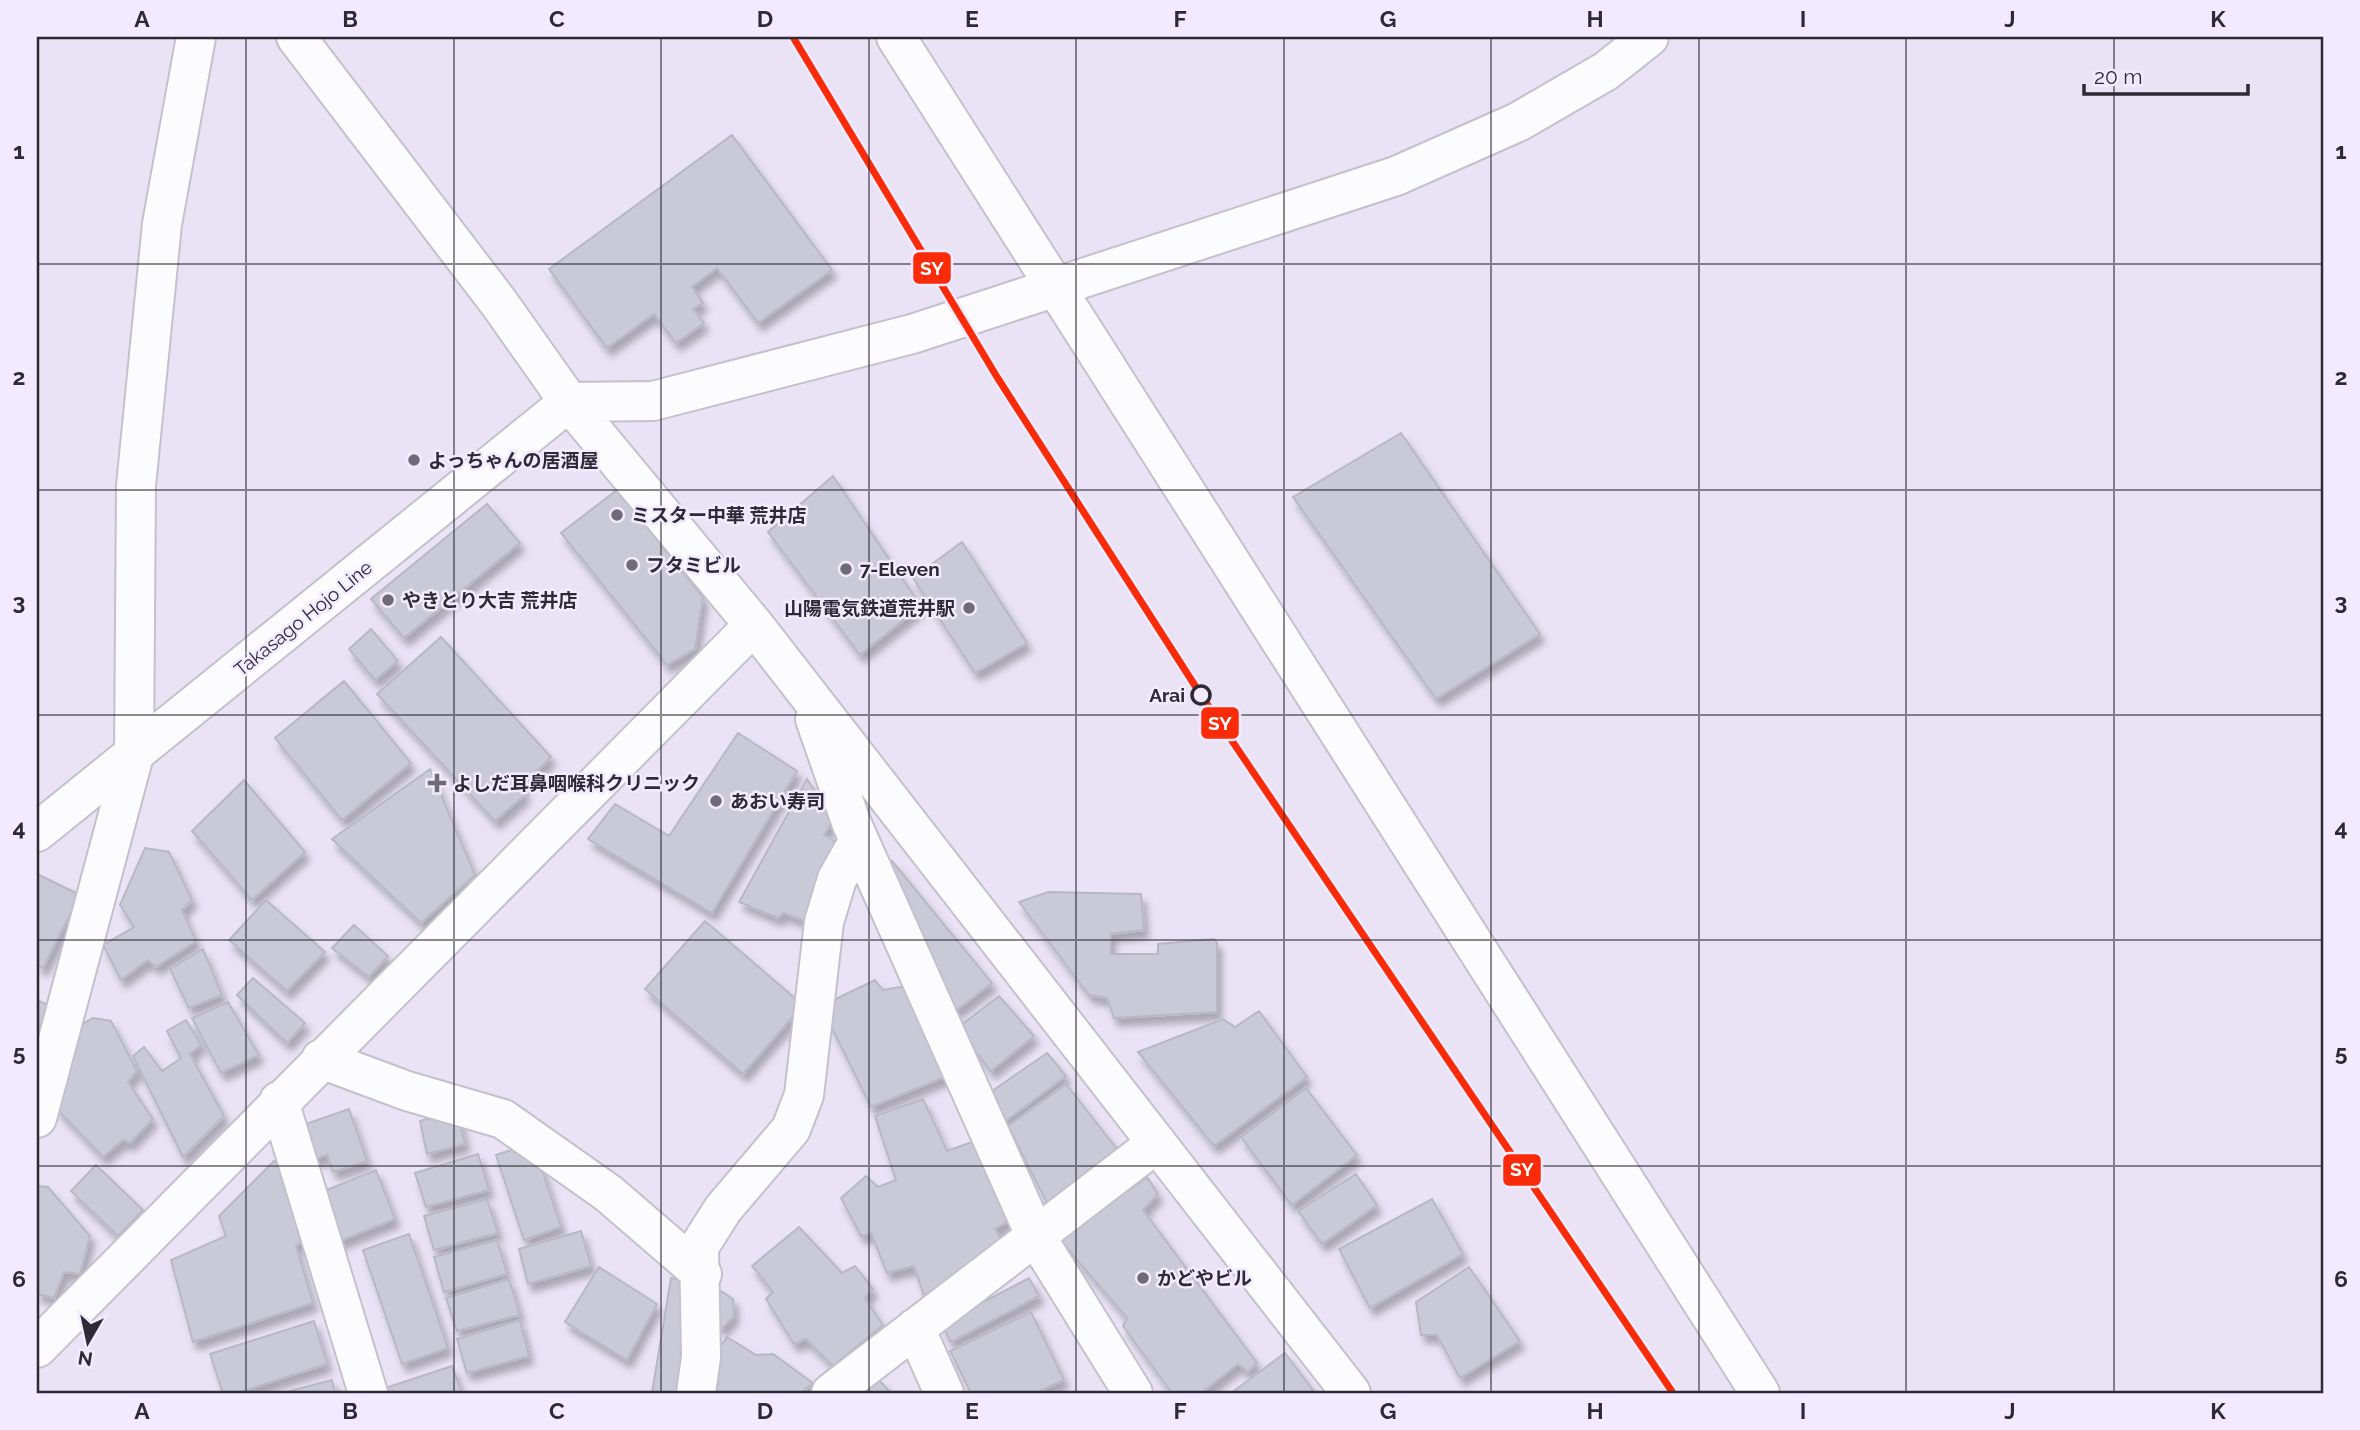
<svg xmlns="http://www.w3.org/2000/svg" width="2360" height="1430" font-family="Raleway,'Noto Sans JP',sans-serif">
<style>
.building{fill:#cac9d7;stroke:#b8b8c5;stroke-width:2;filter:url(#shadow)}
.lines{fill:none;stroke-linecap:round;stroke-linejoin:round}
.minor-casing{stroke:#c4c0cd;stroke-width:42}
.major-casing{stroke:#c4c0cd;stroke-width:42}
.minor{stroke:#fcfbfe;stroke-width:38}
.major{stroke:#fcfbfe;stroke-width:38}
.rail-1-casing{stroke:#f2ebff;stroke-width:12}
.rail-1{stroke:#fa2b08;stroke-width:7}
.grid{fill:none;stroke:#2d2935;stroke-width:2;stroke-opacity:0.55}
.poi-dot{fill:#6f6a78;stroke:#f2ebff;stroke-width:2.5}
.stop-dot{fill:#f2ebff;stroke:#2d2935;stroke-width:3.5}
.labels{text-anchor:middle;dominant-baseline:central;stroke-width:5;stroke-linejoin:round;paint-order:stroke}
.poi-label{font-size:19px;font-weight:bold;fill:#2d2935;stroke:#f2ebff;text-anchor:start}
.street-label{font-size:19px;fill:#2d2935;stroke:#f2ebff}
.stop-label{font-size:19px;font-weight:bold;fill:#2d2935;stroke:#f2ebff;text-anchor:end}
.line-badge{stroke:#f2ebff;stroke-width:2.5}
.badge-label{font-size:19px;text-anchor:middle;font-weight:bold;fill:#fff}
.neatline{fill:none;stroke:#2d2935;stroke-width:2.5}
.grid-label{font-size:23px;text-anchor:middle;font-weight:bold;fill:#2d2935}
</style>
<defs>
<filter id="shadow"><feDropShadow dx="4.5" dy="8" stdDeviation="3.5" flood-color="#0004"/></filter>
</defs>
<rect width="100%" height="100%" fill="#e9e3f5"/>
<!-- building -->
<path class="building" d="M 732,135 L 832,270 L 758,323 L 717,268 L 692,287 L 703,303 L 693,309 L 704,323 L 676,343 L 654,314 L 607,348 L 549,269 Z
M 1401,433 L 1540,634 L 1436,699 L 1293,497 Z
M 833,476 L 921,606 L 860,655 L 768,532 Z
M 617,490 L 703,597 L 695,649 L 667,665 L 561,533 Z
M 487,504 L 520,543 L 404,638 L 371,599 Z
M 962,542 L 1027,643 L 975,673 L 913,578 Z
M 371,629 L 398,661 L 375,680 L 349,649 Z
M 441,637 L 551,757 L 521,787 L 525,795 L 495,821 L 377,694 Z
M 344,681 L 411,763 L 342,820 L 275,738 Z
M 738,733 L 797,771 L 712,913 L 588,839 L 615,804 L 669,836 Z
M 430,769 L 475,875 L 421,923 L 332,839 Z
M 807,779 L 834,819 L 824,835 L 840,844 L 808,922 L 783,913 L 778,918 L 739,902 Z
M 244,780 L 305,852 L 252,900 L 192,831 Z
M 145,848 L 169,852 L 192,900 L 182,910 L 196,941 L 156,967 L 148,960 L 121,980 L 103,945 L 134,927 L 120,905 Z
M 892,861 L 992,983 L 954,1012 L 886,866 Z
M 37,874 L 80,895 L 43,968 L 37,964 Z
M 1048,892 L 1141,894 L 1144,930 L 1111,934 L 1111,954 L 1158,954 L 1158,944 L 1214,939 L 1217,943 L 1217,1012 L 1114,1018 L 1107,998 L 1089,995 L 1019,902 Z
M 266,900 L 325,952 L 287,991 L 229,940 Z
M 705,921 L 803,1005 L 743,1074 L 645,989 Z
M 354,925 L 388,956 L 369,977 L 332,948 Z
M 203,949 L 222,995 L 189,1008 L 170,969 Z
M 253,978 L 305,1023 L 287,1043 L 237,995 Z
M 875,980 L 883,990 L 905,986 L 947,1076 L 871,1107 L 821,1006 Z
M 999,996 L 1034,1036 L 991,1071 L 957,1028 Z
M 37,1000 L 50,1006 L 37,1040 Z
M 228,1002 L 259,1055 L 221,1073 L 192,1018 Z
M 1259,1011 L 1307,1077 L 1214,1146 L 1138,1052 L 1223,1019 L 1235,1027 Z
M 93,1018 L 111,1021 L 137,1071 L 128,1082 L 153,1119 L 130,1143 L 123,1140 L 103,1157 L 56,1108 L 73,1029 Z
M 186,1020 L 201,1045 L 190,1054 L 224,1116 L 183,1157 L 133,1056 L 144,1047 L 162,1071 L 181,1058 L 167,1031 Z
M 1047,1053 L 1066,1076 L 1002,1124 L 989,1093 Z
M 1066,1084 L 1117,1149 L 1047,1203 L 1008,1126 Z
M 1306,1088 L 1357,1155 L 1292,1205 L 1241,1137 Z
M 923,1099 L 947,1151 L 972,1142 L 1014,1218 L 995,1229 L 1004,1243 L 924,1296 L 914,1266 L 887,1273 L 871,1233 L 861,1236 L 841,1198 L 866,1176 L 878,1187 L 896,1180 L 875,1116 Z
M 349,1109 L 367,1161 L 333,1172 L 327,1155 L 309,1161 L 297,1127 Z
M 457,1111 L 465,1144 L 427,1154 L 420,1121 Z
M 533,1143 L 561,1227 L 524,1240 L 496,1155 Z
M 478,1154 L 489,1190 L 426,1207 L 415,1173 Z
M 274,1161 L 277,1162 L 304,1240 L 296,1246 L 313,1303 L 193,1342 L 171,1260 L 226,1236 L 219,1216 Z
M 96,1165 L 143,1210 L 118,1236 L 71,1191 Z
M 376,1170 L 395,1219 L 333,1244 L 314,1195 Z
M 1356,1174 L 1377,1205 L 1322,1244 L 1298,1211 Z
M 1147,1177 L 1158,1194 L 1143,1210 L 1257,1363 L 1248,1372 L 1238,1364 L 1201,1393 L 1172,1393 L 1123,1326 L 1127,1318 L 1059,1239 L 1121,1188 L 1130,1190 Z
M 37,1186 L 48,1187 L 90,1236 L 80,1274 L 64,1272 L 54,1298 L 37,1294 Z
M 487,1199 L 498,1233 L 434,1250 L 424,1216 Z
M 1432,1199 L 1463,1254 L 1370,1308 L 1339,1249 Z
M 799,1227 L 842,1273 L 855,1266 L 873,1289 L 865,1298 L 883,1325 L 833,1366 L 806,1339 L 794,1344 L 766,1299 L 773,1292 L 752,1266 Z
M 581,1231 L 591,1266 L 528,1284 L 519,1249 Z
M 409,1234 L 448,1348 L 402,1364 L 363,1250 Z
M 497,1240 L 507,1274 L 444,1292 L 434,1257 Z
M 599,1267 L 657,1304 L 627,1360 L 565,1322 Z
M 1469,1267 L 1520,1341 L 1460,1378 L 1437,1335 L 1421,1335 L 1416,1302 Z
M 671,1278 L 696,1282 L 690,1393 L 652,1393 Z
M 1029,1278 L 1039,1296 L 951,1342 L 941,1324 Z
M 509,1279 L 520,1315 L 457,1331 L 446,1298 Z
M 715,1287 L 733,1299 L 734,1316 L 722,1329 L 712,1319 Z
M 1031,1312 L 1064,1380 L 1036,1393 L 971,1393 L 950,1351 Z
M 520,1320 L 529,1356 L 467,1373 L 457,1339 Z
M 314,1321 L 327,1364 L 237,1393 L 223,1393 L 210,1354 Z
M 727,1337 L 756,1355 L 773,1354 L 813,1383 L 801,1393 L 712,1393 L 718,1384 L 708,1379 L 711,1360 Z
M 1285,1353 L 1313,1390 L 1309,1393 L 1231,1393 Z
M 452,1366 L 462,1393 L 387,1393 L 385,1388 Z
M 332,1380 L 335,1393 L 282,1393 Z
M 879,1380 L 891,1393 L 862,1393 Z"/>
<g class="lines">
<!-- minor casing -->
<g class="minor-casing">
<path id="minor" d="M 296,37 L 499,303 L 569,402 L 754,625 L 1351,1393
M 896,37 L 1760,1393
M 569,402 L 653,401 L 912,334 L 1396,176 L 1518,122 L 1606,71 L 1649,37
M 815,719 L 851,822 L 1035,1235 L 1133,1393
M 321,1059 L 407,1091 L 503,1119 L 608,1193 L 702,1274
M 279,1101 L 368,1393
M 37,1118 L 134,755 L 136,486 L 162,224 L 196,37
M 915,1328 L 944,1393
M 37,1348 L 754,625
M 696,1393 L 701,1357 L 699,1247 L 723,1209 L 791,1129 L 804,1095 L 824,922 L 837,879 L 859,840
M 831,1393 L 1157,1143"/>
</g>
<!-- major casing -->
<g class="major-casing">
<path id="major" d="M 37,832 L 569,402"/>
</g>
<!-- minor -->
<use href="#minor" class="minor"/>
<!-- major -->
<use href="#major" class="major"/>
<!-- rail-1 casing -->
<g class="rail-1-casing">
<path id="rail-1" d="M 793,37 L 997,377 L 1201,695 L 1673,1393"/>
</g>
<!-- rail-1 -->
<use href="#rail-1" class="rail-1"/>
</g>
<!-- grid -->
<path class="grid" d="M 246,37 L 246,1393M 454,37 L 454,1393M 661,37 L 661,1393M 869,37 L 869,1393M 1076,37 L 1076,1393M 1284,37 L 1284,1393M 1491,37 L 1491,1393M 1699,37 L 1699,1393M 1906,37 L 1906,1393M 2114,37 L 2114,1393M 37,264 L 2323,264M 37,490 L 2323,490M 37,715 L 2323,715M 37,940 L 2323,940M 37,1166 L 2323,1166"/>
<!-- markers -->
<g class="poi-dot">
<circle cx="414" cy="460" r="7"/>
<circle cx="617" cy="515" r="7"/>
<circle cx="632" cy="565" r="7"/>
<circle cx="846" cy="569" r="7"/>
<circle cx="388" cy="600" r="7"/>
<circle cx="969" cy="608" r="7"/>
<path d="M433.5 772.5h7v7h7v7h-7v7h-7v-7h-7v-7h7z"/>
<circle cx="716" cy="801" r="7"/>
<circle cx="1143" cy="1278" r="7"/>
</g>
<circle class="stop-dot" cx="1201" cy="695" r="9"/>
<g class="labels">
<!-- poi labels -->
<g class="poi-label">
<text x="428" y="460">よっちゃんの居酒屋</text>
<text x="631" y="515">ミスター中華 荒井店</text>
<text x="646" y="565">フタミビル</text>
<text x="860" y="569">7-Eleven</text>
<text x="402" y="600">やきとり大吉 荒井店</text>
<text x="955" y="608" text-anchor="end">山陽電気鉄道荒井駅</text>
<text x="453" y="783">よしだ耳鼻咽喉科クリニック</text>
<text x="730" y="801">あおい寿司</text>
<text x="1157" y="1278">かどやビル</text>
</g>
<!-- street labels -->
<g class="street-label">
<text transform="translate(303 618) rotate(-39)">Takasago Hojo Line</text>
</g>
<!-- stop labels -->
<g class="stop-label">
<text x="1185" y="695">Arai</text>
</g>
</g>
<g class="line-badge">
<rect x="912" y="251" width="40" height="34" rx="7" fill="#fa2b08"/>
<rect x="1200" y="706" width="40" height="34" rx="7" fill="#fa2b08"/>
<rect x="1502" y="1153" width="40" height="34" rx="7" fill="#fa2b08"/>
</g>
<g class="badge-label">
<text x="932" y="275">SY</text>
<text x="1220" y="730">SY</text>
<text x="1522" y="1176">SY</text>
</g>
<!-- border -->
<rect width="2360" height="1430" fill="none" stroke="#f2ebff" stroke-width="77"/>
<!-- north arrow -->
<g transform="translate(88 1342) rotate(189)" stroke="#f2ebff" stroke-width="5" paint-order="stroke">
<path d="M0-5L12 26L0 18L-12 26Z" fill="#2d2935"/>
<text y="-10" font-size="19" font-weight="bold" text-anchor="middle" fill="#2d2935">N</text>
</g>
<!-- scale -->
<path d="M2084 84v10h164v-10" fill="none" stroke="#2d2935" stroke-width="3.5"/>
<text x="2094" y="84" font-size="21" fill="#2d2935" stroke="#f2ebff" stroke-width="5" paint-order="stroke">20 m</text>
<rect x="38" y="38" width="2284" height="1354" class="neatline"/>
<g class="grid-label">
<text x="142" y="27">A</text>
<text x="350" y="27">B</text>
<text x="557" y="27">C</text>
<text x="765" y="27">D</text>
<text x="972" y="27">E</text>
<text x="1180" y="27">F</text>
<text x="1388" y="27">G</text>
<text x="1595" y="27">H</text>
<text x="1803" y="27">I</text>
<text x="2010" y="27">J</text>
<text x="2218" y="27">K</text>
<text x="19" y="159">1</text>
<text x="2341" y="159">1</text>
<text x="19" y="385">2</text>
<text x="2341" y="385">2</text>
<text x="19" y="610">3</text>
<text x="2341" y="610">3</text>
<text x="19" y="836">4</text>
<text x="2341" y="836">4</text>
<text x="19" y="1061">5</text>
<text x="2341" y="1061">5</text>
<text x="19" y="1287">6</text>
<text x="2341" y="1287">6</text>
<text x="142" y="1419">A</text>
<text x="350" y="1419">B</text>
<text x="557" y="1419">C</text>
<text x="765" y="1419">D</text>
<text x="972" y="1419">E</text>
<text x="1180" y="1419">F</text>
<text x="1388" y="1419">G</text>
<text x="1595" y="1419">H</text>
<text x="1803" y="1419">I</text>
<text x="2010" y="1419">J</text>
<text x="2218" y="1419">K</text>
</g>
</svg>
